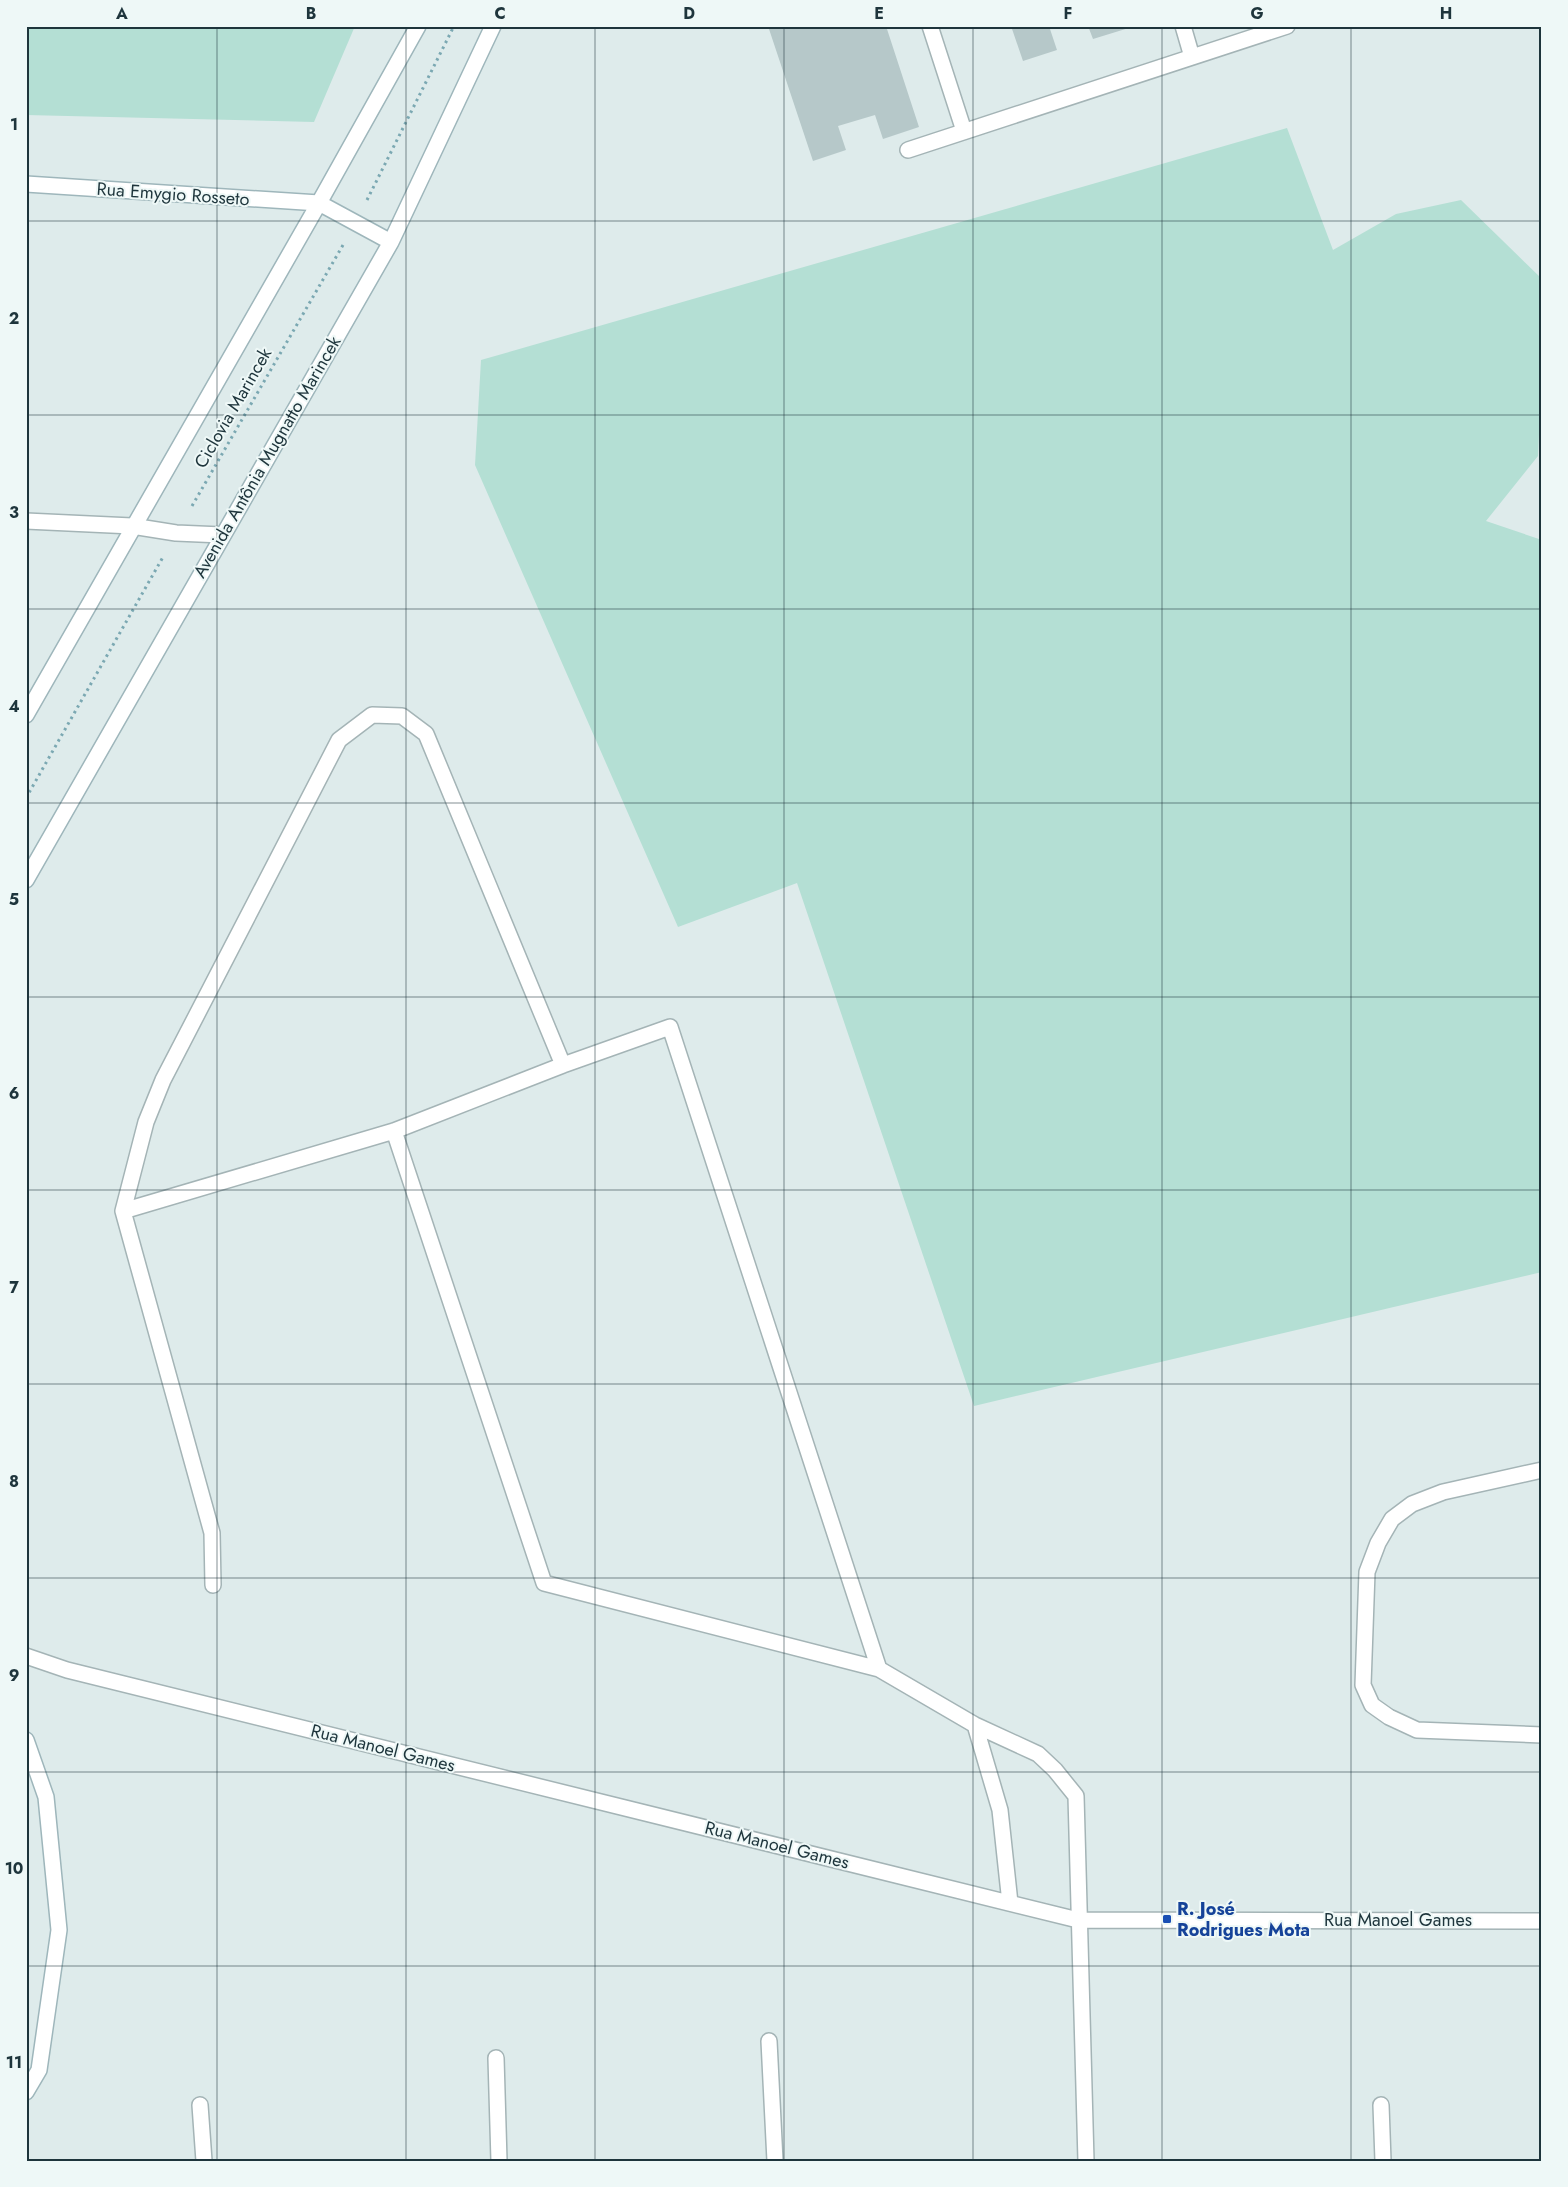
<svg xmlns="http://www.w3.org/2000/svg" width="1568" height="2187" font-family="Jost,sans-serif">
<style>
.green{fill:#b4dfd4}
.building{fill:#b6c8c9}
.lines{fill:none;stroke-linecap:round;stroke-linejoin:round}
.lane-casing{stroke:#a4b4b6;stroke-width:18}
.street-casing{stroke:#a4b4b6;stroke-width:18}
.secondary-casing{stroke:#9eb6bb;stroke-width:18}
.path{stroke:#7ba8b2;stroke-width:3;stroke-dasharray:2.5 4;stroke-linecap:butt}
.lane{stroke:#fff;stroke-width:15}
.street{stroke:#fff;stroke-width:15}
.secondary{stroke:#fff;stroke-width:15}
.grid{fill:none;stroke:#1e353c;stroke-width:1;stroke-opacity:0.55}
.transit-dot{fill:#1a4fb4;stroke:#eef8f7;stroke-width:2}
.labels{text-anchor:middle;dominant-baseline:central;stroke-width:4;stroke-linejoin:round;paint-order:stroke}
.street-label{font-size:18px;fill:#1e353c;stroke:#eef8f7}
.transit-label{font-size:18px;font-weight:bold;fill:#164399;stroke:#eef8f7;text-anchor:start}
.neatline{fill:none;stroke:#1e353c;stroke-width:2}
.grid-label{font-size:16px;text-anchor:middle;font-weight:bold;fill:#1e353c}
</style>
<rect width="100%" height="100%" fill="#deebeb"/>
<!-- green -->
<path class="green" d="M 26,26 L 355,26 L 314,122 L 26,115 Z
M 1287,128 L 1333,250 L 1396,214 L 1461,200 L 1542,279 L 1542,369 L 1538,456 L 1486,521 L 1542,540 L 1542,1272 L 974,1406 L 797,883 L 678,927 L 475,465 L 481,360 Z"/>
<!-- building -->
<path class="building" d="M 768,26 L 886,26 L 919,127 L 883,139 L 875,115 L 838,126 L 846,150 L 813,161 Z
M 1011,26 L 1049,26 L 1057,50 L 1023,61 Z
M 1088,26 L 1131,26 L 1132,27 L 1093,39 Z"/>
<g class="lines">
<!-- lane casing -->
<g class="lane-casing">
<path id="lane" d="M 930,26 L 964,131
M 1183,26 L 1192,57
M 908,150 L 1287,26"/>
</g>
<!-- street casing -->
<g class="street-casing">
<path id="street" d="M 26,521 L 132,526 L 176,533 L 222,535
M 394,1131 L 544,1583 L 879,1669 L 975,1725 L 1038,1754 L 1055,1770 L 1076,1796 L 1086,2161
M 123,1211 L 146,1122 L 163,1080 L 339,740 L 372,715 L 402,716 L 426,734 L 563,1065
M 1542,1470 L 1443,1492 L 1412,1504 L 1392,1519 L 1378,1543 L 1367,1572 L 1363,1685 L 1372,1705 L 1389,1717 L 1417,1730 L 1542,1735
M 213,1585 L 212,1533 L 123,1211 L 394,1131 L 563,1065 L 670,1027 L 879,1669
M 26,1656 L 67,1670 L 1078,1920 L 1542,1921
M 975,1725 L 1000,1810 L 1010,1903
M 769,2041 L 775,2161
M 496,2058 L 499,2161
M 200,2105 L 204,2161
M 1381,2105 L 1383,2161"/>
</g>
<!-- secondary casing -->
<g class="secondary-casing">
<path id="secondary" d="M 26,184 L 319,203 L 391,242
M 26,715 L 319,203 L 418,26
M 26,880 L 391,242 L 493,26
M 26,1740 L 46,1797 L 59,1930 L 39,2070 L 26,2092"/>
</g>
<!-- path -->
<path class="path" d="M 367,200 L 454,26
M 192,506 L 343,245
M 26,798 L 163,557"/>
<!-- lane -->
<use href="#lane" class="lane"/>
<!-- street -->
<use href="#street" class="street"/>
<!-- secondary -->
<use href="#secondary" class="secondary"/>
</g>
<!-- grid -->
<path class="grid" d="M 217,26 L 217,2161M 406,26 L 406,2161M 595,26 L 595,2161M 784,26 L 784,2161M 973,26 L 973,2161M 1162,26 L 1162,2161M 1351,26 L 1351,2161M 26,221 L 1542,221M 26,415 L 1542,415M 26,609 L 1542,609M 26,803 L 1542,803M 26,997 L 1542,997M 26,1190 L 1542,1190M 26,1384 L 1542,1384M 26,1578 L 1542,1578M 26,1772 L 1542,1772M 26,1966 L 1542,1966"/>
<!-- markers -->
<rect class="transit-dot" x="1162" y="1914" width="10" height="10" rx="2.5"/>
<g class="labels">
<!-- street labels -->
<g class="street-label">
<text transform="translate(173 194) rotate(4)">Rua Emygio Rosseto</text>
<text transform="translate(233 408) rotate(-60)">Ciclovia Marincek</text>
<text transform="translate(267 457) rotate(-60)">Avenida Antônia Mugnatto Marincek</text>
<text transform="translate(383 1748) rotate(14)">Rua Manoel Games</text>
<text transform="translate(777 1845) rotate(14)">Rua Manoel Games</text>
<text x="1398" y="1920">Rua Manoel Games</text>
</g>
<!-- transit labels -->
<g class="transit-label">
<text x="1177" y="1909">R. José<tspan x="1177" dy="21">Rodrigues Mota</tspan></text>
</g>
</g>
<!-- border -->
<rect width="1568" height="2187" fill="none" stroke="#eef8f7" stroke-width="55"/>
<rect x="28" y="28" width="1512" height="2132" class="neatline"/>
<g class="grid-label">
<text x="122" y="19">A</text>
<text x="311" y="19">B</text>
<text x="500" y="19">C</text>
<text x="689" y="19">D</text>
<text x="879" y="19">E</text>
<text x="1068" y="19">F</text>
<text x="1257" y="19">G</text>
<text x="1446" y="19">H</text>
<text x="14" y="130">1</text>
<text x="14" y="324">2</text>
<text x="14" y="518">3</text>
<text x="14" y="712">4</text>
<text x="14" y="905">5</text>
<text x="14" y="1099">6</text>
<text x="14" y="1293">7</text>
<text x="14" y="1487">8</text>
<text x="14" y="1681">9</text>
<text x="14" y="1874">10</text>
<text x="14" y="2068">11</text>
</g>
</svg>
